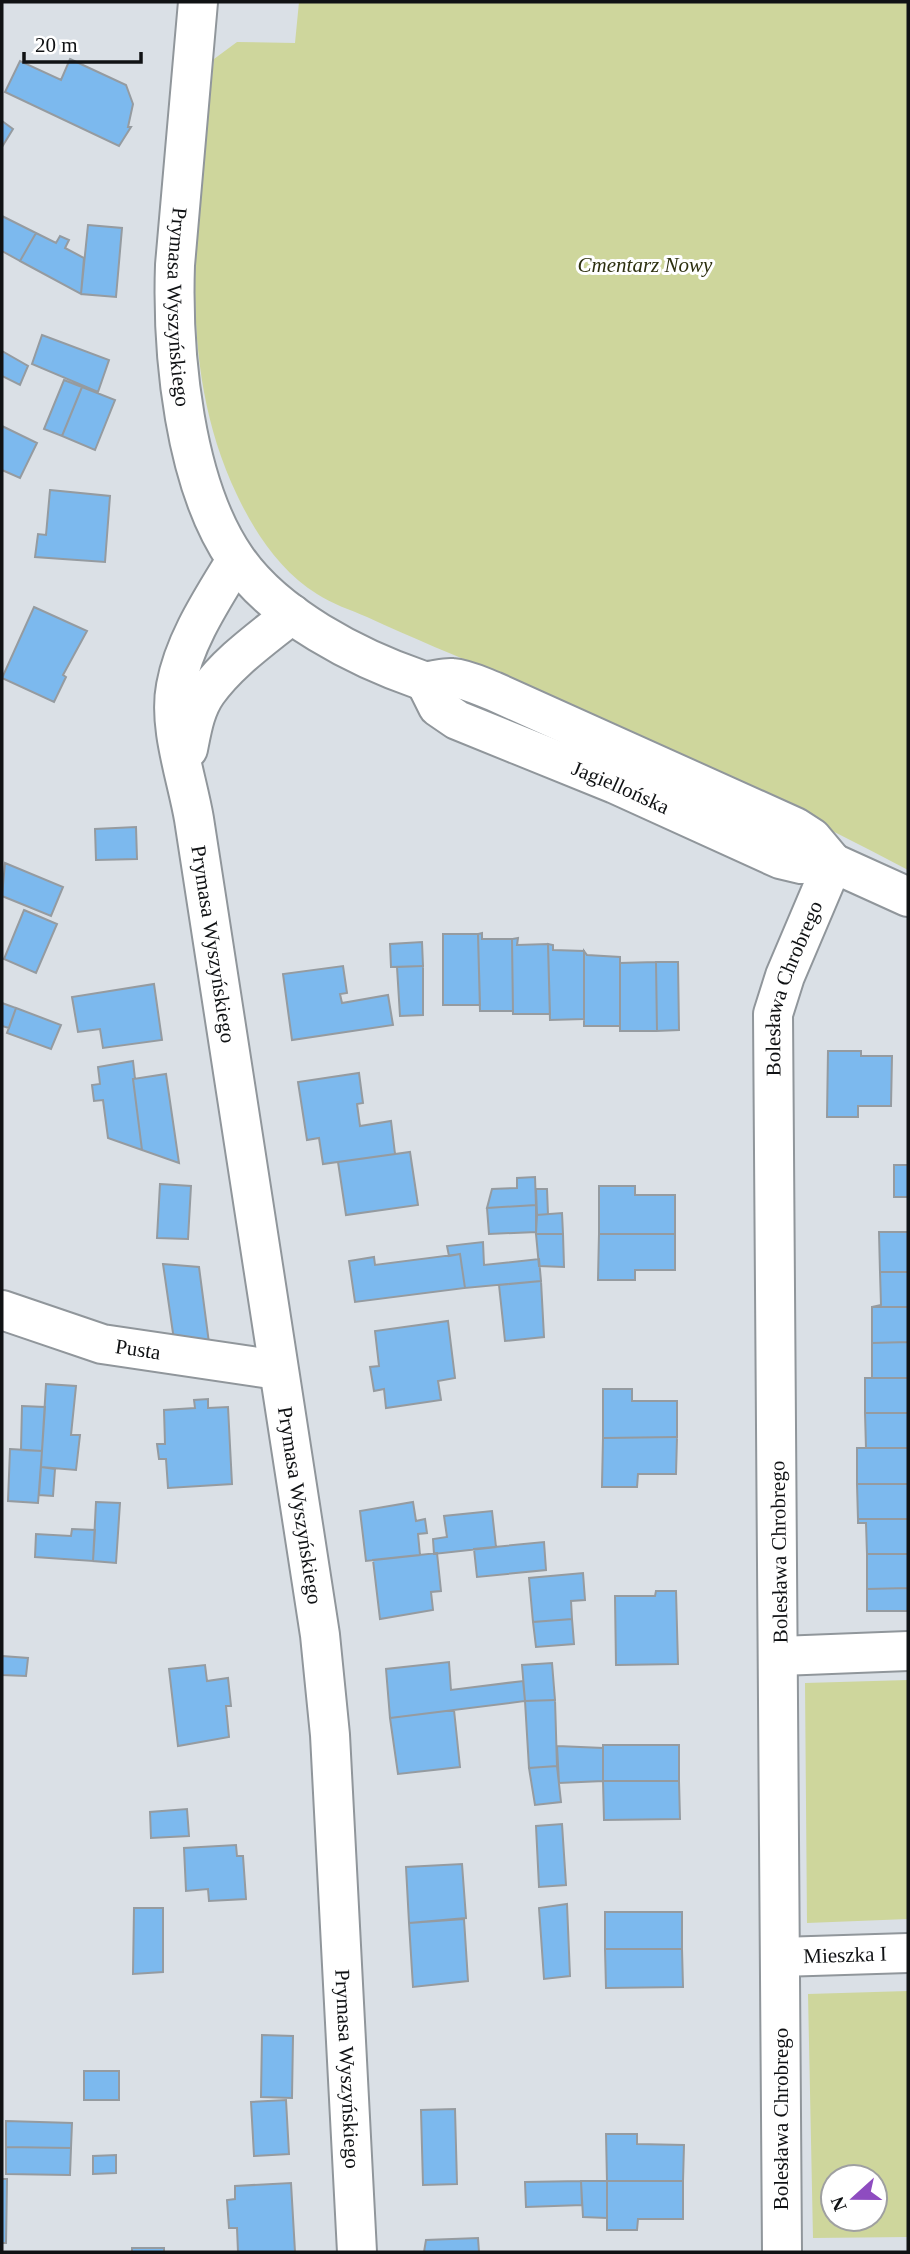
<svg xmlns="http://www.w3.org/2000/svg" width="910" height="2254" font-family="Georgia,serif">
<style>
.green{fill:#ced69c;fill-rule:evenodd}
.building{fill:#7cb9ee;stroke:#959ba0;stroke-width:2}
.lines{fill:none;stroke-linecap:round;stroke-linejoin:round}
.minor-casing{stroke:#90969b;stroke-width:42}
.minor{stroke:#fff;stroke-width:38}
.labels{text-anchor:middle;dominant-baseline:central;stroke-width:6;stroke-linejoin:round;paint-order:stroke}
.park-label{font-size:21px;font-style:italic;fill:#2d300f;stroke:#fff}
.street-label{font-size:21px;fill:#101214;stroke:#fff}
</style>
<rect width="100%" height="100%" fill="#dae0e6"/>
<!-- green -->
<path class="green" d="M 299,2 L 908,2 L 908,870 C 776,801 640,736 503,676 C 457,656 412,638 367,617 C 351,610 332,604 317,594 C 280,571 255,533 237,495 C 171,356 199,205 214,59 L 237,42 L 295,43 Z
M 908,1680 L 908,1919 L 807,1923 L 805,1683 Z
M 908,1991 L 908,2237 L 813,2238 L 808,1994 ZM 833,2177 L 875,2177 L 875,2219 L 833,2219 Z"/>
<!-- building -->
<path class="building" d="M 70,59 L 126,85 L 133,104 L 128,127 L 131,127 L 119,146 L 5,92 L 20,61 L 61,80 Z
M 2,121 L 13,129 L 2,147 Z
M 2,216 L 36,233 L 20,261 L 2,251 Z
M 88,225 L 122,228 L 116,297 L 81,294 Z
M 36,233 L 56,243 L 60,236 L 69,240 L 65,248 L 84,258 L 81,294 L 20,261 Z
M 42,335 L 109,360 L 98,392 L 32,364 Z
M 2,351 L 28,366 L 20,385 L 2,376 Z
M 64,380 L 82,387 L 62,436 L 44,429 Z
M 82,387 L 115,400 L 95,450 L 62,436 Z
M 2,426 L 37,443 L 20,478 L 2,470 Z
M 50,490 L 110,496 L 105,562 L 35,557 L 38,534 L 46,535 Z
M 34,607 L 87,631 L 63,675 L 66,677 L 54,702 L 2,678 Z
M 136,827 L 137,859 L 96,860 L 95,829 Z
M 5,863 L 63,887 L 51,916 L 2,896 Z
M 24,910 L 57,924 L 36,973 L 4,959 Z
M 482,933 L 482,939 L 512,939 L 513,1011 L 480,1011 L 478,934 Z
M 443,934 L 478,934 L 480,1005 L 443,1005 Z
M 518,938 L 517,945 L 548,944 L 550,1014 L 513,1014 L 512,939 Z
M 422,942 L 423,966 L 391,967 L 390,944 Z
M 548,944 L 553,945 L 553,950 L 584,951 L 584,1019 L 550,1020 Z
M 584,951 L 587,955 L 620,957 L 620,1026 L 584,1026 Z
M 656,962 L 678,962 L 679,1030 L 657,1031 Z
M 656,962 L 657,1031 L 620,1031 L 620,963 Z
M 343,966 L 347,993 L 340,994 L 342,1003 L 388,995 L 393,1025 L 292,1040 L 283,974 Z
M 423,966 L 423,1015 L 400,1016 L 397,967 Z
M 154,984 L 162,1040 L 103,1048 L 100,1029 L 78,1032 L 72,997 Z
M 2,1003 L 16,1008 L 9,1028 L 2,1026 Z
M 16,1008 L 61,1025 L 51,1049 L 7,1033 Z
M 828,1051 L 861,1051 L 861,1056 L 892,1056 L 891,1106 L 858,1106 L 858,1117 L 827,1117 Z
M 133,1061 L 135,1079 L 133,1079 L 142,1150 L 108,1138 L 103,1100 L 94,1101 L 92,1085 L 100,1084 L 98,1067 Z
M 359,1073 L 363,1103 L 357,1104 L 360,1126 L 391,1121 L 395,1154 L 323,1164 L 319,1138 L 307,1140 L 298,1082 Z
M 166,1074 L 179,1163 L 142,1150 L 133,1079 Z
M 410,1152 L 418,1205 L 346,1215 L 338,1162 Z
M 894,1165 L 908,1165 L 908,1197 L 894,1197 Z
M 535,1177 L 536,1205 L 487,1208 L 492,1189 L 517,1188 L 517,1178 Z
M 160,1184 L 191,1186 L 188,1239 L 157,1238 Z
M 599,1186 L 635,1186 L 635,1195 L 675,1195 L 675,1234 L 599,1234 Z
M 536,1189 L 547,1189 L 548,1215 L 537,1215 Z
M 536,1205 L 536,1232 L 489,1234 L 487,1208 Z
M 562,1213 L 563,1234 L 536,1234 L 537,1215 Z
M 879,1232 L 908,1232 L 908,1272 L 880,1272 Z
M 536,1234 L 563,1234 L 564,1267 L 539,1266 Z
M 599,1234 L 675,1234 L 675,1270 L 635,1270 L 635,1280 L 598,1280 Z
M 483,1242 L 484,1265 L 539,1259 L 541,1281 L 465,1288 L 460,1254 L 449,1256 L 447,1246 Z
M 460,1254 L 465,1288 L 355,1302 L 349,1261 L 374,1257 L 375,1265 Z
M 163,1264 L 199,1267 L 209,1343 L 174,1340 Z
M 880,1272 L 908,1272 L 908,1307 L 872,1307 L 881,1305 Z
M 541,1281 L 544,1337 L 505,1341 L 499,1285 Z
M 872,1307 L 908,1307 L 908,1342 L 872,1343 Z
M 448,1321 L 455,1378 L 438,1381 L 441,1400 L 386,1408 L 384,1389 L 374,1391 L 370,1367 L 379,1366 L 375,1331 Z
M 908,1342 L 908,1378 L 872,1378 L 872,1343 Z
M 865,1378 L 908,1378 L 908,1413 L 865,1413 Z
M 46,1384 L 76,1386 L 71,1435 L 80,1435 L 76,1470 L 41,1467 Z
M 603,1389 L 632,1389 L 632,1401 L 677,1401 L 677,1437 L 603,1438 Z
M 208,1399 L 208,1408 L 228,1407 L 232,1484 L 168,1488 L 166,1459 L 159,1459 L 157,1444 L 165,1444 L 164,1410 L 195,1408 L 194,1400 Z
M 22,1406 L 45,1407 L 42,1451 L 21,1450 Z
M 865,1413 L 908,1413 L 908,1448 L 866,1448 Z
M 677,1437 L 676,1474 L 638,1474 L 637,1487 L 602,1487 L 603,1438 Z
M 857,1448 L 908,1448 L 908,1484 L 857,1484 Z
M 10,1449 L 42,1451 L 38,1503 L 8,1501 Z
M 41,1467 L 55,1469 L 53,1496 L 39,1495 Z
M 857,1484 L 908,1484 L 908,1519 L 858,1519 Z
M 96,1502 L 120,1503 L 116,1563 L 93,1561 Z
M 413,1502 L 416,1521 L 425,1519 L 427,1533 L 418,1534 L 420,1555 L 366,1561 L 360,1511 Z
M 492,1511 L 496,1547 L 434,1554 L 433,1539 L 447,1537 L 444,1516 Z
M 858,1519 L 908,1519 L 908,1554 L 867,1554 L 866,1523 L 858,1523 Z
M 72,1529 L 95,1530 L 93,1561 L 35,1557 L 36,1534 L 71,1536 Z
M 544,1542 L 546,1570 L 477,1577 L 474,1549 Z
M 437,1553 L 441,1591 L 431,1592 L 433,1610 L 380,1619 L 373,1560 Z
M 867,1554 L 908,1554 L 908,1588 L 867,1589 Z
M 583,1573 L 585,1600 L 571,1601 L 572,1619 L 533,1622 L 529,1578 Z
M 908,1588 L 908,1611 L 867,1611 L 867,1589 Z
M 656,1591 L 676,1591 L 678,1664 L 616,1665 L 615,1596 L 655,1596 Z
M 572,1619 L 574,1644 L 536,1647 L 533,1622 Z
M 2,1656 L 28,1658 L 26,1676 L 2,1675 Z
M 449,1662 L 451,1690 L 523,1681 L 525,1701 L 390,1718 L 386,1669 Z
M 552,1663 L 555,1700 L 525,1701 L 522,1665 Z
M 205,1665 L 207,1681 L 228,1678 L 231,1706 L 226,1706 L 229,1737 L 178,1746 L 169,1669 Z
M 555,1700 L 557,1766 L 529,1768 L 525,1701 Z
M 454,1710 L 460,1767 L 398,1774 L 390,1718 Z
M 603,1745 L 679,1745 L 679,1781 L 603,1781 Z
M 557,1746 L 603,1748 L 603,1781 L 559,1783 Z
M 557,1766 L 561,1802 L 535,1805 L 529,1768 Z
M 603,1781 L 679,1781 L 680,1819 L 604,1820 Z
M 187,1809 L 189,1836 L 151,1838 L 150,1812 Z
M 562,1824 L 566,1885 L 539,1887 L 536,1826 Z
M 236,1845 L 237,1856 L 243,1856 L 246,1899 L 209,1901 L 208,1889 L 186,1891 L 184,1848 Z
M 462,1864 L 466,1918 L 409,1923 L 406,1867 Z
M 567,1904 L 570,1976 L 544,1979 L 539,1908 Z
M 134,1908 L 163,1908 L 163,1972 L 133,1974 Z
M 605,1912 L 682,1912 L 682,1949 L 605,1949 Z
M 464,1919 L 468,1981 L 413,1987 L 409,1923 Z
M 605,1949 L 682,1949 L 683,1987 L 606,1988 Z
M 262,2035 L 293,2036 L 292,2098 L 261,2097 Z
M 84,2071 L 119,2071 L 119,2100 L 84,2100 Z
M 286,2100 L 289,2154 L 254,2156 L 251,2102 Z
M 455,2109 L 457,2184 L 423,2185 L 421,2110 Z
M 6,2121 L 72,2123 L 71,2148 L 6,2147 Z
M 606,2134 L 637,2134 L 637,2144 L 684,2145 L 683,2181 L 607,2181 Z
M 6,2147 L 71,2148 L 70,2175 L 6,2174 Z
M 116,2155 L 116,2173 L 93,2174 L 93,2156 Z
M 2,2179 L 7,2179 L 6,2243 L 2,2243 Z
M 581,2181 L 607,2181 L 607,2218 L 583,2217 Z
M 581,2181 L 582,2205 L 526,2207 L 525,2182 Z
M 607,2181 L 683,2181 L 683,2219 L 638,2219 L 637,2230 L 607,2230 Z
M 291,2183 L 295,2252 L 238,2252 L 237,2228 L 229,2228 L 227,2200 L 235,2199 L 235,2186 Z
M 478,2238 L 479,2252 L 424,2252 L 426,2240 Z
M 132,2248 L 164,2248 L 164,2252 L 132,2252 Z"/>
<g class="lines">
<!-- minor casing -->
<g class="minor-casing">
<g id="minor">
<path id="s1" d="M 198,2 L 175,265 C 172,354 184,484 236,559 C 275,616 357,658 421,680 C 430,683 442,677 452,678 C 466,679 480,686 493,691 L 795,827 L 812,838 L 833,863"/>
<path id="s2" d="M 236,560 C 213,598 184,641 176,686 C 168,727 187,778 194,819 L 320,1635 L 330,1735 L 357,2252"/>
<path id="s3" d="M 425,681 L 438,707 L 457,720 L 615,784 L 780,859 L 801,864 L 833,863 L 908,897"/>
<path d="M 188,749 C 192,729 195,709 207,692 C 229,661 263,638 292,614"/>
<path id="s4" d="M 2,1310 L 102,1344 L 278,1370"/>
<path d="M 780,1656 L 908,1651"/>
<path id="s5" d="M 780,1957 L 908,1953"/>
<path id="s6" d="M 782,2252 L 773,1014 L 785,976 L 833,863"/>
</g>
</g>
<!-- minor -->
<use href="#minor" class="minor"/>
</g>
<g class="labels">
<!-- park labels -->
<g class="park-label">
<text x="645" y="265">Cmentarz Nowy</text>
</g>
<!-- street labels -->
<g class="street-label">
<text stroke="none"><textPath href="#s1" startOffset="306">Prymasa Wyszyńskiego</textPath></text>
<text stroke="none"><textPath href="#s3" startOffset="229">Jagiellońska</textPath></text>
<text stroke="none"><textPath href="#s2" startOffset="402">Prymasa Wyszyńskiego</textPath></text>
<text stroke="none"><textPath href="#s6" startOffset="1267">Bolesława Chrobrego</textPath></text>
<text stroke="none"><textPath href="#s4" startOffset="142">Pusta</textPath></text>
<text stroke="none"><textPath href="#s2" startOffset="970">Prymasa Wyszyńskiego</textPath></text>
<text transform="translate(779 1552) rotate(-91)">Bolesława Chrobrego</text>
<text stroke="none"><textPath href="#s5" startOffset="65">Mieszka I</textPath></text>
<text stroke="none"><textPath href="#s2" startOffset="1536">Prymasa Wyszyńskiego</textPath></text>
<text transform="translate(781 2119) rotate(-90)">Bolesława Chrobrego</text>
</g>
</g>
<!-- border -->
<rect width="910" height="2254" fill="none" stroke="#101214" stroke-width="7"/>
<!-- north arrow -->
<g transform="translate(854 2198) rotate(249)"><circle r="33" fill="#ffffff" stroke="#9fa0a1" stroke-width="2"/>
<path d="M0-5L12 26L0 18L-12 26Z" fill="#8e4cc0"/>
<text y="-10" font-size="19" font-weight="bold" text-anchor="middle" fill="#101214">N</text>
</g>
<!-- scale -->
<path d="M24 52v10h117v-10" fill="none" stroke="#101214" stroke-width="3.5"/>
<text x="35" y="52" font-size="21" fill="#101214" stroke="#ffffff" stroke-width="5" paint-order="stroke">20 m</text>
</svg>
